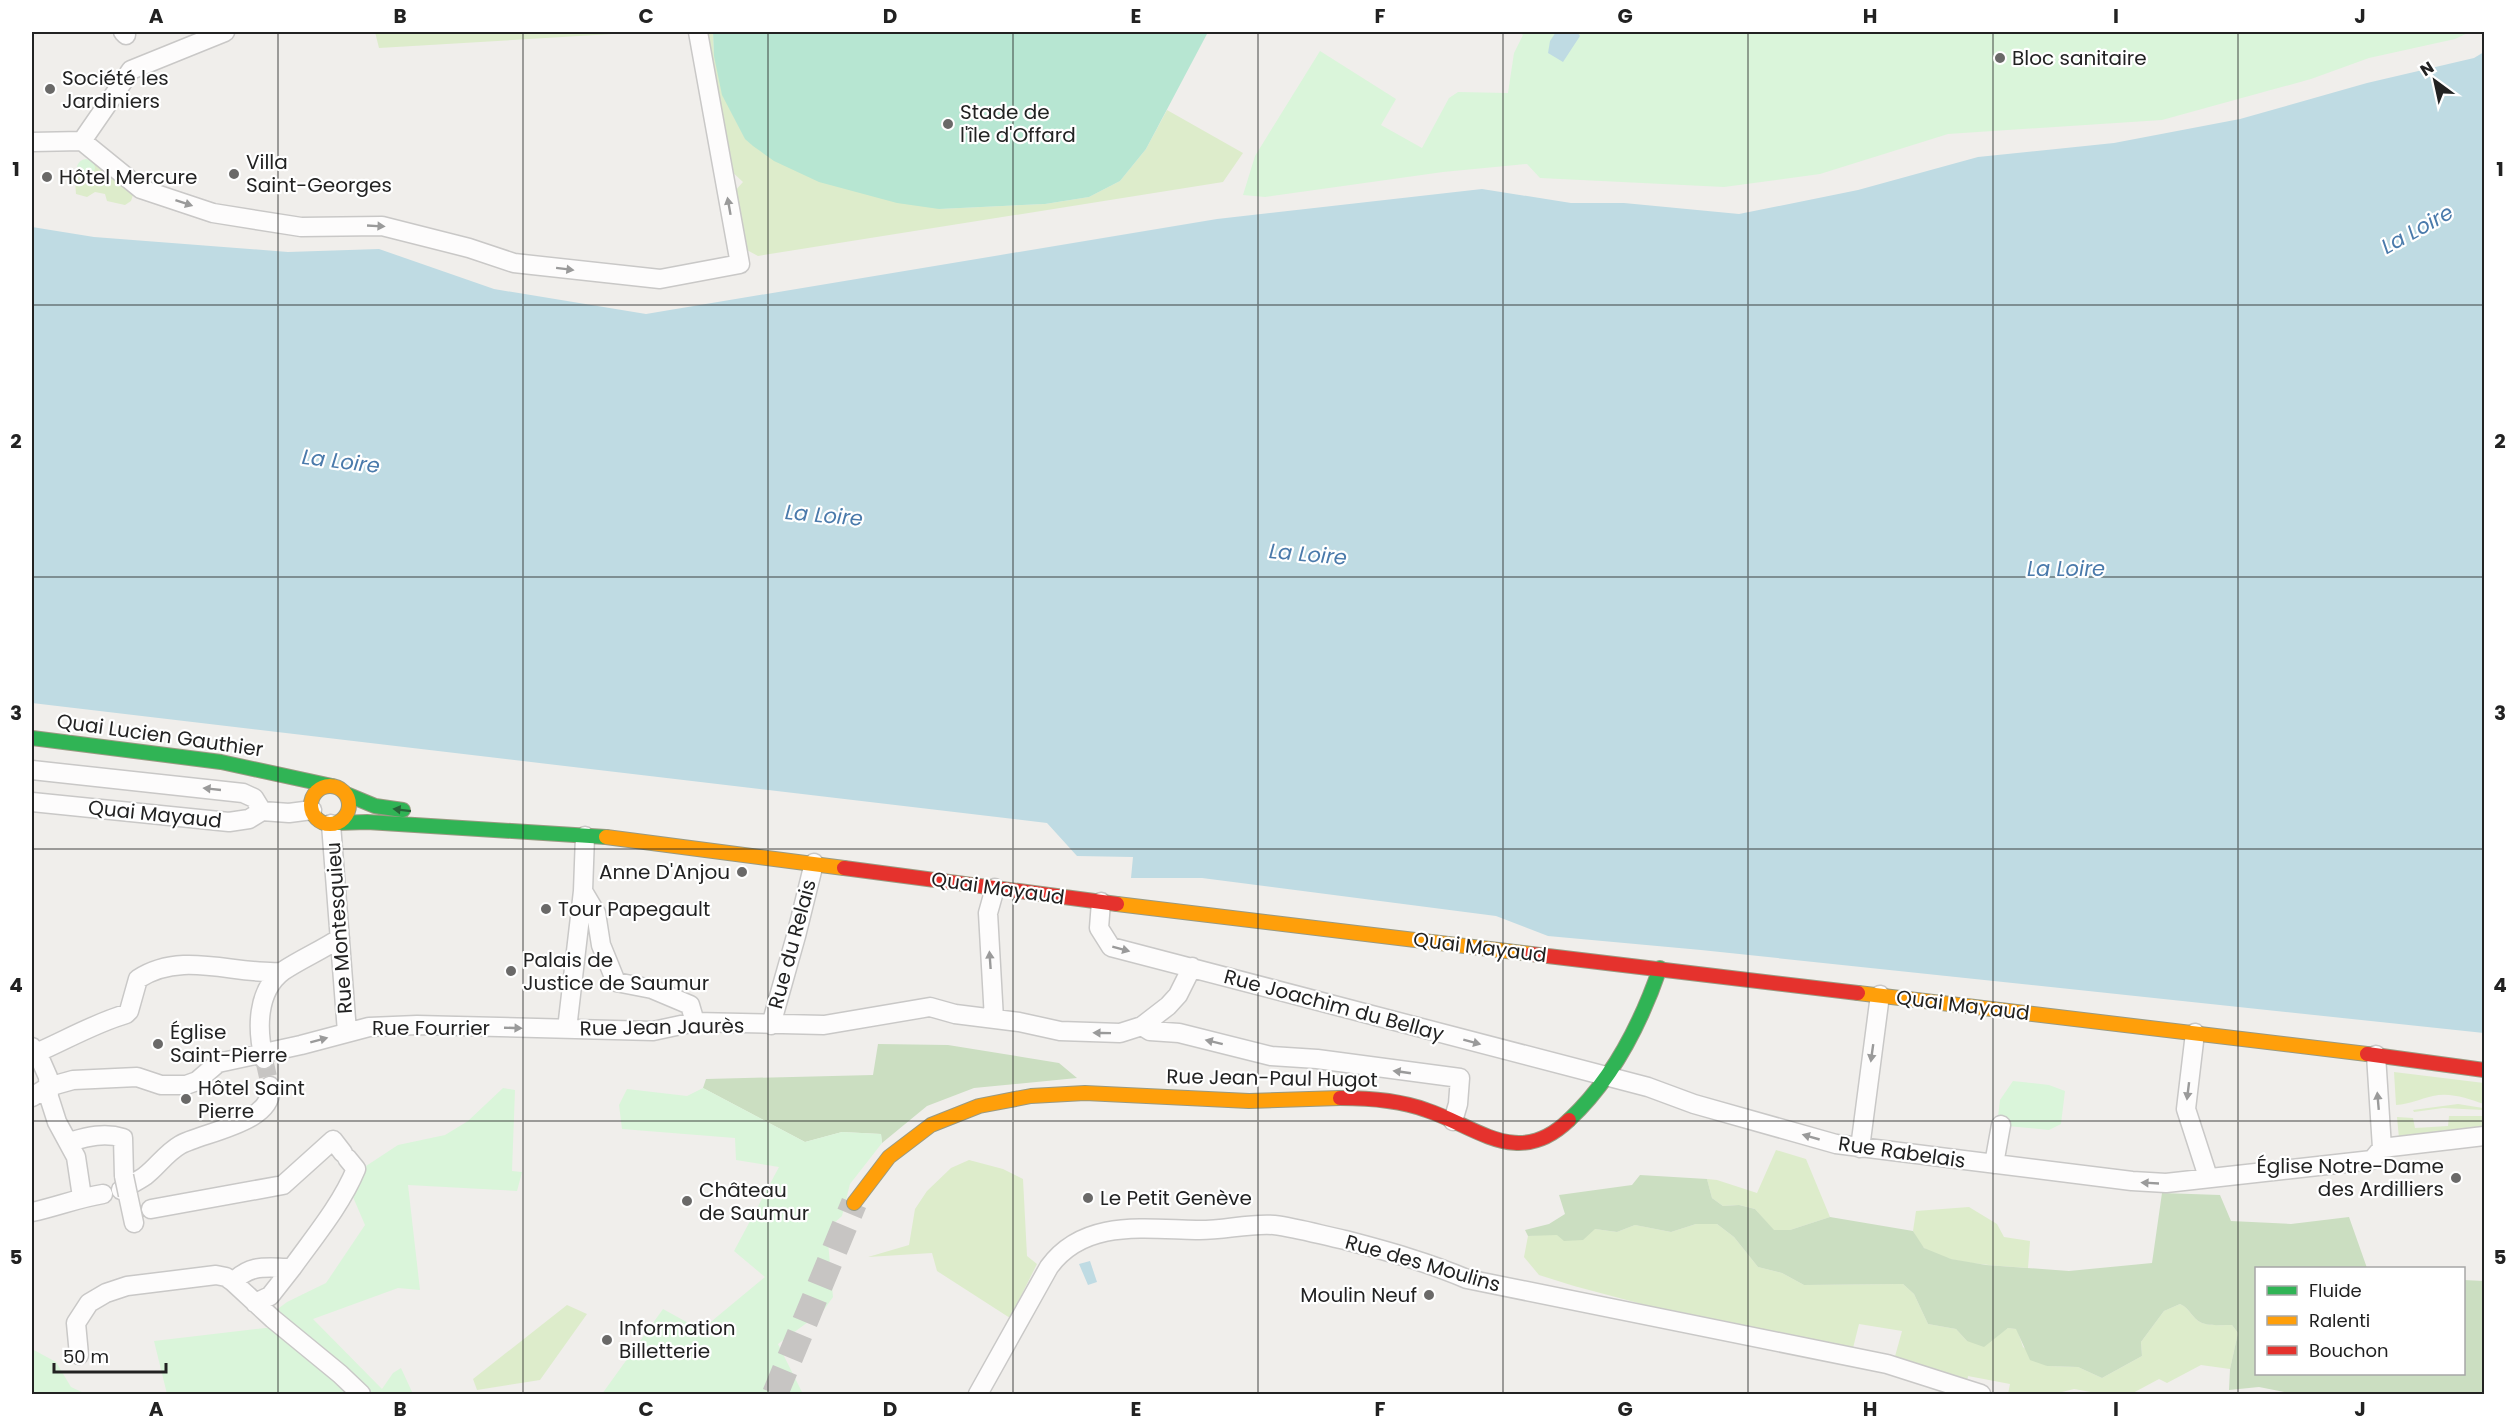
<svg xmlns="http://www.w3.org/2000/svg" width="2516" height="1426" font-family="Poppins,sans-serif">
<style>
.grass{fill:#ddeccb}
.forest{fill:#cbdec1}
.park{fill:#daf5da}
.pitch{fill:#b7e6d2}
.water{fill:#bfdbe3}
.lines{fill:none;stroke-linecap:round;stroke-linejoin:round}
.street-tunnel{stroke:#c7c5c3;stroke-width:18;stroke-dasharray:18 9;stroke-linecap:butt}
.secondary-tunnel{stroke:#c7c5c3;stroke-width:26;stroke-dasharray:26 13;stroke-linecap:butt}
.street-casing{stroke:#c9c8c7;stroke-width:21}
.fast-casing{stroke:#999a82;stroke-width:16}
.slow-casing{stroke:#999a82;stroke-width:16}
.jam-casing{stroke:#999a82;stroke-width:16}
.street{stroke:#fdfcfc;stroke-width:18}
.fast{stroke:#30b455;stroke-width:14}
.slow{stroke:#ff9f0a;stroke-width:14}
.jam{stroke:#e5322d;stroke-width:14}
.street-bridge-casing{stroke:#c9c8c7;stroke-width:21;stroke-linecap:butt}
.street-bridge{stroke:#fdfcfc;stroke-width:18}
.oneway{fill:#9a9a9a}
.oneway2{fill:#286439}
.grid{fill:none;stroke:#222;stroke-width:1.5;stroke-opacity:0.55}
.poi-dot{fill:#6a6968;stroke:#fff;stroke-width:2}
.labels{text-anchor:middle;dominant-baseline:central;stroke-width:4.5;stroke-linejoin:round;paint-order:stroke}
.poi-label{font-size:20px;fill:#222;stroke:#fff;text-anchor:start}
.street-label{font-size:20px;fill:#222;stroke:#fff}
.water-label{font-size:21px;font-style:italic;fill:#4a7aab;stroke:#fff}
.neatline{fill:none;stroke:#222;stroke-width:2}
.grid-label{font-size:20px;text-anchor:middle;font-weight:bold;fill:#222}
</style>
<rect width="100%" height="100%" fill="#f0eeeb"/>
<!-- grass -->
<path class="grass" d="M 375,32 L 646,32 L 379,48 Z
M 705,32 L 713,32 L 714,56 L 939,209 L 1045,204 L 1089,197 L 1120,181 L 1146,149 L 1167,110 L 1243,153 L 1223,182 L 758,256 L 745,249 L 733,193 L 743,182 L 729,169 Z
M 92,161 L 134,192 L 131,201 L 125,205 L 107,201 L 105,194 L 95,192 L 87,197 L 76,194 L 75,181 Z
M 2394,1072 L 2484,1083 L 2484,1104 C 2468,1099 2451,1092 2433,1096 C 2419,1099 2411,1104 2396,1105 Z
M 2458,1104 L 2483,1108 L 2483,1110 L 2443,1108 L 2414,1112 L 2413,1110 Z
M 2449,1116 L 2484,1116 L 2484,1131 L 2399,1138 L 2397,1117 L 2413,1118 L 2415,1128 L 2448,1126 Z
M 1776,1150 L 1806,1159 L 1830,1217 L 1790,1230 L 1773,1230 L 1755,1209 L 1739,1205 L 1723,1206 L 1712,1198 L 1707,1179 L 1717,1180 L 1757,1193 Z
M 969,1160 L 1003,1169 L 1023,1179 L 1027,1256 L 1037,1264 L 1010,1318 L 937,1271 L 932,1253 L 868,1257 L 909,1245 L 915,1209 L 927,1191 L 951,1168 Z
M 1969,1207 L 1997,1224 L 2004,1237 L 2030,1241 L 2028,1268 C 2003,1266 1941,1264 1923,1247 C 1919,1243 1916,1236 1913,1231 L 1916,1211 Z
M 1696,1224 L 1717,1224 L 1734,1237 L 1758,1267 L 1782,1273 L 1804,1285 L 1903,1284 L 1914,1294 L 1928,1324 L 1956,1329 L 1967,1341 L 1993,1338 L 2008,1328 L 2017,1329 L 2023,1347 L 2047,1366 L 2078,1367 L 2102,1378 L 2142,1356 L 2141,1342 L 2164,1311 L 2180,1304 C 2191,1309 2192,1319 2202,1323 C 2210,1326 2223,1325 2232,1325 L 2238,1333 L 2230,1369 L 2201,1365 L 2167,1383 L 2159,1379 L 2131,1394 L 2102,1394 L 2074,1389 L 2054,1394 L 2008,1394 L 2010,1384 L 1968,1376 L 1966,1387 L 1894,1360 L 1902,1331 L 1859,1324 L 1852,1352 L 1702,1320 L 1574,1286 L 1539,1275 L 1524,1257 L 1528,1236 L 1595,1229 L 1617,1232 L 1635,1225 L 1671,1232 Z
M 567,1305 L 587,1314 L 540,1380 L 477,1390 L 473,1379 Z"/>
<!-- forest -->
<path class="forest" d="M 878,1044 L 948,1045 L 1059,1063 L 1077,1078 L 974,1088 L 927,1106 L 882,1143 L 881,1134 L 842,1132 L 805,1142 L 703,1088 L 706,1079 L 873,1075 Z
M 1640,1175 L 1707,1179 L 1712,1198 L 1723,1206 L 1739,1205 L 1755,1209 L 1774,1230 L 1790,1230 L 1830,1217 L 1913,1231 L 1924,1248 L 1951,1259 L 1986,1265 L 2069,1271 L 2152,1263 L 2162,1193 L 2220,1195 L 2231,1221 L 2291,1224 L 2349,1217 L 2367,1268 L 2256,1268 L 2256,1374 L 2464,1374 L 2464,1280 L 2484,1281 L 2484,1394 L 2294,1394 L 2259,1387 L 2229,1390 L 2230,1369 L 2238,1333 L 2232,1325 C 2223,1325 2209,1326 2202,1323 C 2192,1319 2191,1309 2180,1304 L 2164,1311 L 2141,1342 L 2142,1356 L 2102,1378 L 2078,1367 L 2047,1366 L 2030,1360 L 2016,1329 L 2008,1328 L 1984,1347 L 1967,1341 L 1956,1329 L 1928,1324 L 1914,1294 L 1903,1284 L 1804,1285 L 1782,1273 L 1758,1267 L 1734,1237 L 1717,1224 L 1696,1224 L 1671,1232 L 1635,1225 L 1617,1232 L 1595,1229 L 1583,1240 L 1564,1241 L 1557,1235 L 1528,1236 L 1525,1230 L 1549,1224 L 1565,1214 L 1559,1195 L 1632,1185 Z"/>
<!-- park -->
<path class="park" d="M 1519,32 L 2470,32 L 2455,39 L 2369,58 L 2311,79 L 2162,120 L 1948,134 L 1820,174 L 1724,187 L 1540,178 L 1527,164 L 1443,172 L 1265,197 L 1243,195 L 1255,156 L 1320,51 L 1396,99 L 1381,125 L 1422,148 L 1449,98 L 1458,92 L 1508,93 L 1514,53 L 1523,35 Z
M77 168a9 9 0 1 1 18 0a9 9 0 1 1-18 0Z
M 2013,1081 L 2049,1085 L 2065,1091 L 2061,1124 L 2049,1130 L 1997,1125 L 2000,1100 Z
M 503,1088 L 515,1090 L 512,1171 L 522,1172 L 517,1191 L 408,1185 L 420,1290 L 398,1288 L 313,1319 L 382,1389 L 393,1373 L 401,1368 L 413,1394 L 167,1394 L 154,1341 L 274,1327 L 279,1308 L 287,1302 L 326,1283 L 365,1225 L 353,1197 L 366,1166 L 398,1145 L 445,1135 L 468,1121 Z
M 703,1088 L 805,1142 L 842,1132 L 881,1134 L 882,1143 L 850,1184 L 842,1216 L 834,1223 L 828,1242 L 833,1297 L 823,1311 L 778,1344 L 803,1394 L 602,1394 L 663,1309 L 701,1330 L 765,1277 L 734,1251 L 779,1167 L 736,1160 L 735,1138 L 622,1129 L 619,1105 L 627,1089 L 687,1096 Z
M 32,1349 L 56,1362 L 71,1387 L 86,1394 L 32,1394 Z"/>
<!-- pitch -->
<path class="pitch" d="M 713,32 L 1208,32 L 1146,149 L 1120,181 L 1089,197 L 1045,204 L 939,209 L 897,203 L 819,182 L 774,161 L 753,146 L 745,139 L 722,95 L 714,56 Z"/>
<!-- water -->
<path class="water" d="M 1556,32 L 1577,32 L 1580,36 L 1563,62 L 1548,53 L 1550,41 Z
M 2484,52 L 2484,1033 L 1701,950 L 1548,936 L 1496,916 L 1202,878 L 1131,878 L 1133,857 L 1077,856 L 1047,823 L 32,703 L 32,227 L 94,237 L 288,252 L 379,249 L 494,289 L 646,314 L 1217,219 L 1482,189 L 1571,203 L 1624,203 L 1739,214 L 1858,190 L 1978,157 L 2114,143 L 2240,119 L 2367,83 L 2474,58 Z
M 1090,1261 L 1097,1282 L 1088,1285 L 1079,1264 Z"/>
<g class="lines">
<!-- street-tunnel -->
<path class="street-tunnel" d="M 264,1059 L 270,1086"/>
<!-- secondary-tunnel -->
<path class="secondary-tunnel" d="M 775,1394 L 854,1203"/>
<!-- street casing -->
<g class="street-casing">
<path id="street" d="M 123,32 L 126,35
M 82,141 L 141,189 L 213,213 L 301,227 L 382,226 L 469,248 L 514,263 L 660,279 L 740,264 L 698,32
M 82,141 L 131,70 L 225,32
M 32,142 L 82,141
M 32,770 L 243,793 L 254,798 L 262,811
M 32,802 L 229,822 L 249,819 L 262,811 L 289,813 L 312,810
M 331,824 L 347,1032
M 583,891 L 596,913 L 601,945 L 616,982 L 652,989 L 690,1005 L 695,1022
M 1101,902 L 1099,928 L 1111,947 L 1648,1087 L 1694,1104 L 1836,1144 L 2132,1181 L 2166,1183 L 2372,1160 L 2382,1148 L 2484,1136
M 994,1019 L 988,913 L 995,888
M 771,1025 L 796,936 L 814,863
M 1142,1026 L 1150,1031 L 1179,1033 L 1271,1056 L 1317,1059 L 1460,1078 L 1458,1104 L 1453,1121
M 567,1029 L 583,891 L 585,836
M 2195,1033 L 2186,1109 L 2208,1177
M 32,1047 L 41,1061 L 48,1077 L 49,1097 L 57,1122 L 76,1157 L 82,1197
M 36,1053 C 66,1040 95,1023 126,1014 L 129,1011 L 138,979 C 182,950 234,975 281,972
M 2376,1055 L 2382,1148
M 264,1059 C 257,1030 256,991 283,971 C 301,959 322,950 340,938
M 32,1097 L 48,1087 L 73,1080 L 137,1077 L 161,1085 L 186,1085 L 197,1081 L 218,1063 L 301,1045 L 369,1027 L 417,1025 L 653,1031 L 695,1022 L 824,1025 L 930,1007 L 955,1014 L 1019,1022 L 1060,1031 L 1120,1033 L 1142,1026 L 1168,1006 L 1178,995 L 1192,967
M 69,1142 C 87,1137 104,1132 123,1138 L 124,1176
M 1860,1148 L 1880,995
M 1994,1164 L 2001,1125
M 121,1190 C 129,1185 138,1181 145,1176 C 157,1167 166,1153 180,1145 C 203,1132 276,1123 270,1086
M 128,1195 L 134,1223
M 151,1209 L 283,1185 L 333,1140 L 343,1153
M 32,1212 C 56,1207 78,1198 103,1194
M 233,1282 C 252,1263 267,1268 292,1268 C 315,1236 341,1205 356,1169 L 347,1158
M 255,1303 L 270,1296 L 292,1268
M 79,1355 L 76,1323 L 89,1303 L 106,1293 L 127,1286 L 216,1275 L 226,1277 L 233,1282 L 273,1319 L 340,1374 L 361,1394
M 978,1394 L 1049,1267 C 1084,1219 1144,1229 1196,1230 C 1222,1231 1248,1223 1274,1225 C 1298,1228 1321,1235 1345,1240 C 1387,1251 1427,1262 1467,1279 L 1887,1364 L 1981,1394"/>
</g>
<!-- fast casing -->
<g class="fast-casing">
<path id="fast" d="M 32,738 L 221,762 L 332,786
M 346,794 L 375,806 L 403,810
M 336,823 L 367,822 L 606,837
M 1569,1120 C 1612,1080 1641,1023 1660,968"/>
</g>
<!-- slow casing -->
<g class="slow-casing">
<path id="slow" d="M311 805a19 19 0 1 1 38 0a19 19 0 1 1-38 0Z
M 606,837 L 844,868
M 1117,904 L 1531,954
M 1858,993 L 2367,1054
M 854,1203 L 889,1157 L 931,1125 L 979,1106 L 1031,1096 L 1085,1093 L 1249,1101 L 1340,1098"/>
</g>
<!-- jam casing -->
<g class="jam-casing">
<path id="jam" d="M 844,868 L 1117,904
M 1531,954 L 1858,993
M 2367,1054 L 2484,1070
M 1340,1098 C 1369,1098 1399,1100 1426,1110 C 1478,1127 1518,1169 1569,1120"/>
</g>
<!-- street -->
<use href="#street" class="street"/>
<!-- fast -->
<use href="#fast" class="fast"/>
<!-- slow -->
<use href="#slow" class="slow"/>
<!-- jam -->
<use href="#jam" class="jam"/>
<!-- street-bridge casing -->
<g class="street-bridge-casing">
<path id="street-bridge" d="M 124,1176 L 128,1195"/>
</g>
<!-- street-bridge -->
<use href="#street-bridge" class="street-bridge"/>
</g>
<!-- one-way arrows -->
<defs><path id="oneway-solid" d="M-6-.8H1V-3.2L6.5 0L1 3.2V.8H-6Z" transform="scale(1.5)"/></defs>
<g class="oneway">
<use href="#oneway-solid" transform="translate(184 203) rotate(18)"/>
<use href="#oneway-solid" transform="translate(729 206) rotate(-100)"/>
<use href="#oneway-solid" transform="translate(376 226) rotate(3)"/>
<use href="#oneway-solid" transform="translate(565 269) rotate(7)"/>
<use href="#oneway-solid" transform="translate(212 789) rotate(-174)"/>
<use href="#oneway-solid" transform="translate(1121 949) rotate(15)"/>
<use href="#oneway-solid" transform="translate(990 960) rotate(-94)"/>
<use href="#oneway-solid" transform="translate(513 1028) rotate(2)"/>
<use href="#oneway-solid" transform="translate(1102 1033) rotate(-179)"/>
<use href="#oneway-solid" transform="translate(319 1040) rotate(-15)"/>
<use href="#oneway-solid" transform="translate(1214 1042) rotate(-166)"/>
<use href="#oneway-solid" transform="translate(1472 1042) rotate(15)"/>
<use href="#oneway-solid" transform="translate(1872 1053) rotate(98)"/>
<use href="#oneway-solid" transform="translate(1402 1072) rotate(-172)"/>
<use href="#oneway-solid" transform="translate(2188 1091) rotate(97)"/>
<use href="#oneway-solid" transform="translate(2378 1101) rotate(-95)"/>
<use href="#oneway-solid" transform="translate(1811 1137) rotate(-164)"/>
<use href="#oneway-solid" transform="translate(2150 1183) rotate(-177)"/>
</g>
<use class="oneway2" href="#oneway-solid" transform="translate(402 810) rotate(-173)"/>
<!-- grid -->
<path class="grid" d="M 278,32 L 278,1394M 523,32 L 523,1394M 768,32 L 768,1394M 1013,32 L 1013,1394M 1258,32 L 1258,1394M 1503,32 L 1503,1394M 1748,32 L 1748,1394M 1993,32 L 1993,1394M 2238,32 L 2238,1394M 32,305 L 2484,305M 32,577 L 2484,577M 32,849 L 2484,849M 32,1121 L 2484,1121"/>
<!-- markers -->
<g class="poi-dot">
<circle cx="2000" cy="58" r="6"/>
<circle cx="50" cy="89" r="6"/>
<circle cx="948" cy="124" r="6"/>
<circle cx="234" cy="174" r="6"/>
<circle cx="47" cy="177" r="6"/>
<circle cx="742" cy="872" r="6"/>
<circle cx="546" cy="909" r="6"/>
<circle cx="511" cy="971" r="6"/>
<circle cx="158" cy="1044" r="6"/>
<circle cx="186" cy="1099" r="6"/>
<circle cx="2456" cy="1178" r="6"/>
<circle cx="1088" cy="1198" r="6"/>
<circle cx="687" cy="1201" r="6"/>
<circle cx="1429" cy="1295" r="6"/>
<circle cx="607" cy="1340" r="6"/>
</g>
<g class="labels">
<!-- poi labels -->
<g class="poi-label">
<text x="2012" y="58">Bloc sanitaire</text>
<text x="62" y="78">Société les<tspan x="62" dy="23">Jardiniers</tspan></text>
<text x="960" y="112">Stade de<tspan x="960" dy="23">l'île d'Offard</tspan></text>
<text x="246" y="162">Villa<tspan x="246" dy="23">Saint-Georges</tspan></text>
<text x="59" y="177">Hôtel Mercure</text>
<text x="730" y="872" text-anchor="end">Anne D'Anjou</text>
<text x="558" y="909">Tour Papegault</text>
<text x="523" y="960">Palais de<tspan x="523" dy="23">Justice de Saumur</tspan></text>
<text x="170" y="1032">Église<tspan x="170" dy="23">Saint-Pierre</tspan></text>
<text x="198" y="1088">Hôtel Saint<tspan x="198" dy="23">Pierre</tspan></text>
<text x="2444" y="1166" text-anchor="end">Église Notre-Dame<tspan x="2444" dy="23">des Ardilliers</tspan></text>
<text x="699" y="1190">Château<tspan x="699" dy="23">de Saumur</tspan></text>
<text x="1100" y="1198">Le Petit Genève</text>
<text x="1417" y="1295" text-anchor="end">Moulin Neuf</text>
<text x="619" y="1328">Information<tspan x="619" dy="23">Billetterie</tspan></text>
</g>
<!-- street labels -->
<g class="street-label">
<text transform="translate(160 735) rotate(8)">Quai Lucien Gauthier</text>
<text transform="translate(155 814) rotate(6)">Quai Mayaud</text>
<text transform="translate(998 888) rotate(8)">Quai Mayaud</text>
<text transform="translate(339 928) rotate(-94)">Rue Montesquieu</text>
<text transform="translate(792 944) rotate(-75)">Rue du Relais</text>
<text transform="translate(1480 947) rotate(7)">Quai Mayaud</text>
<text transform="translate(1334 1005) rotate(15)">Rue Joachim du Bellay</text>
<text transform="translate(1963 1005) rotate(7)">Quai Mayaud</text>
<text transform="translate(662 1027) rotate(-1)">Rue Jean Jaurès</text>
<text x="431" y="1028">Rue Fourrier</text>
<text transform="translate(1272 1078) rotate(1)">Rue Jean-Paul Hugot</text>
<text transform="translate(1902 1152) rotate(8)">Rue Rabelais</text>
<text transform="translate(1423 1263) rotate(16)">Rue des Moulins</text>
</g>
<!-- water labels -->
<g class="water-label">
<text transform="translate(2417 229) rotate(-29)">La Loire</text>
<text transform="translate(341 461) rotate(7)">La Loire</text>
<text transform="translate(824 515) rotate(5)">La Loire</text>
<text transform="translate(1308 554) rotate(5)">La Loire</text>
<text x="2066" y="568">La Loire</text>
</g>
</g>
<!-- border -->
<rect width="2516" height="1426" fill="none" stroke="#ffffff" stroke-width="66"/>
<!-- legend -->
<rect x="2255" y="1267" width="210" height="108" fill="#ffffff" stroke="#a7a7a7" stroke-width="1.5"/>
<rect x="2267" y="1286" width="30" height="9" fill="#30b455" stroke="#a7a7a7" stroke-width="1.5"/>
<text x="2309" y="1297" font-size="18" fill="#222222">Fluide</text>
<rect x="2267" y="1316" width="30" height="9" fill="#ff9f0a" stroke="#a7a7a7" stroke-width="1.5"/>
<text x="2309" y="1327" font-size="18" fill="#222222">Ralenti</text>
<rect x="2267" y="1346" width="30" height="9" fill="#e5322d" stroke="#a7a7a7" stroke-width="1.5"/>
<text x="2309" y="1357" font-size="18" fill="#222222">Bouchon</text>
<!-- north arrow -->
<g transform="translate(2435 81) rotate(327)" stroke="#ffffff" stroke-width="4.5" paint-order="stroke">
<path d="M0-4.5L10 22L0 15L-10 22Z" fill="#222222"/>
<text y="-9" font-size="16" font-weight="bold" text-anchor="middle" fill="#222222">N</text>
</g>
<!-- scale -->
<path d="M54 1363v9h112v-9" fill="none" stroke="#222222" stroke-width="3"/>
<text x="63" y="1363" font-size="18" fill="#222222" stroke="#ffffff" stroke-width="4.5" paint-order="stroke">50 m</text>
<rect x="33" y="33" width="2450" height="1360" class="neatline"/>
<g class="grid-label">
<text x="156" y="23">A</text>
<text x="400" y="23">B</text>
<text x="646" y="23">C</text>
<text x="890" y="23">D</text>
<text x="1136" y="23">E</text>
<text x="1380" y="23">F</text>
<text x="1625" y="23">G</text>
<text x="1870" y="23">H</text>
<text x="2116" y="23">I</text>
<text x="2360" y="23">J</text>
<text x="16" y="176">1</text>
<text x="2500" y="176">1</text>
<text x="16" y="448">2</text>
<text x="2500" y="448">2</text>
<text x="16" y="720">3</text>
<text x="2500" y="720">3</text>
<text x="16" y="992">4</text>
<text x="2500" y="992">4</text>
<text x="16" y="1264">5</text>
<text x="2500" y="1264">5</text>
<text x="156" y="1416">A</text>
<text x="400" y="1416">B</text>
<text x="646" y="1416">C</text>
<text x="890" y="1416">D</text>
<text x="1136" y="1416">E</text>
<text x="1380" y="1416">F</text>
<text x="1625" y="1416">G</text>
<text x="1870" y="1416">H</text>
<text x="2116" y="1416">I</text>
<text x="2360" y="1416">J</text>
</g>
</svg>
